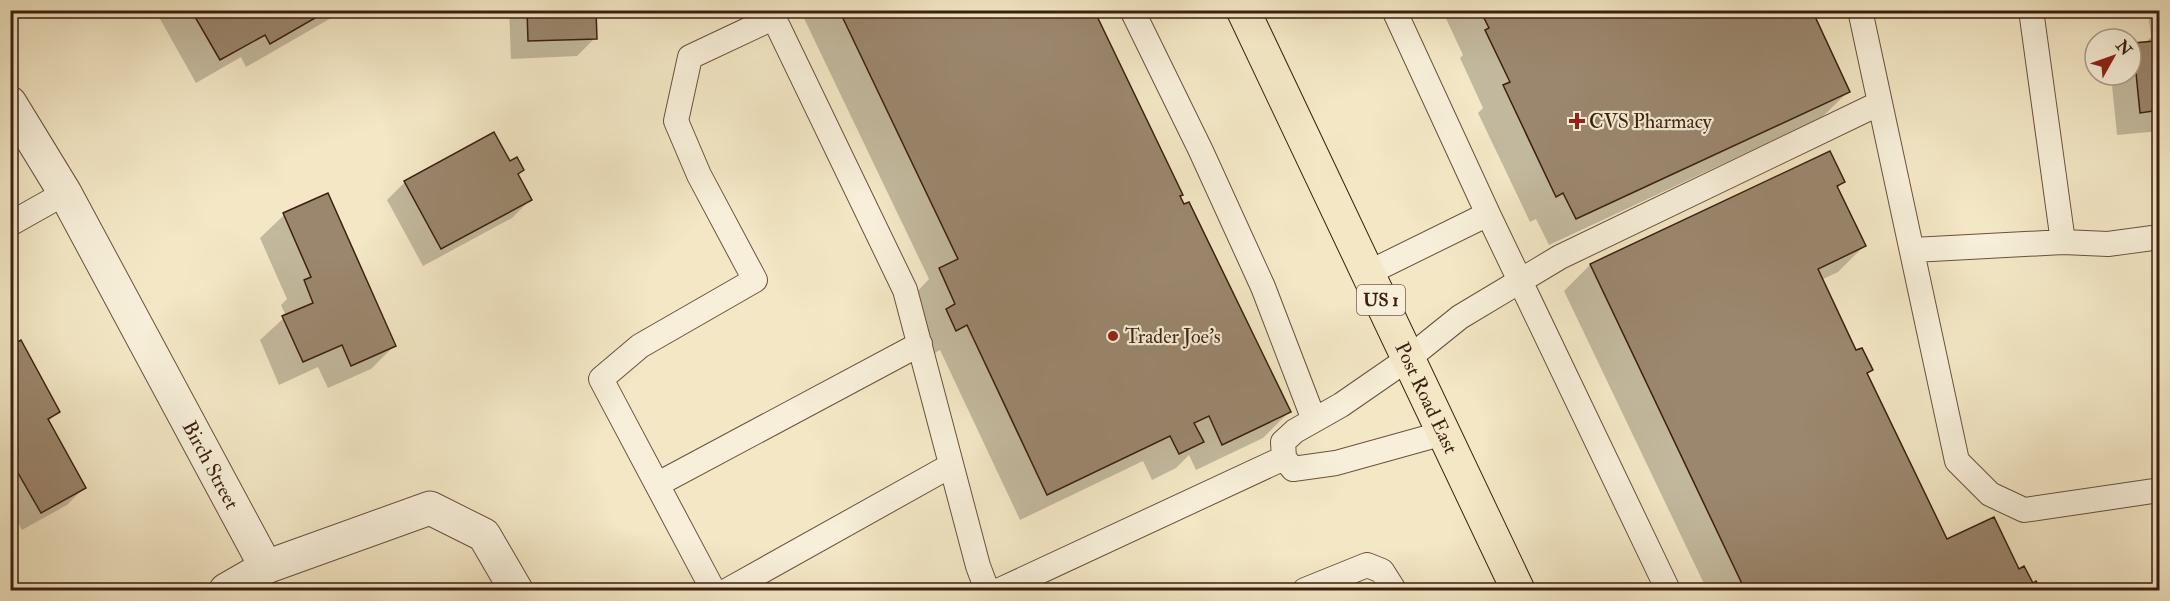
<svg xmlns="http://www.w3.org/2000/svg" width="2170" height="601" font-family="'IM FELL Double Pica',serif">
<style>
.shadow{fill:#0003}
.building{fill:#9b876e;stroke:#3c1f10;stroke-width:1.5}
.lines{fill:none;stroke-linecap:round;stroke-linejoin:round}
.service-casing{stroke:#6a513d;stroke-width:26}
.minor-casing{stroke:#6a513d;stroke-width:35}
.primary-casing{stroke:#3c1f10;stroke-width:35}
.service{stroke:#f7efd9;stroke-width:24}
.minor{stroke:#f7efd9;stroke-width:33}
.primary{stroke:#f3e7c5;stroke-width:33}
.poi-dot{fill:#8f2418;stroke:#f7efd9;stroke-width:2}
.labels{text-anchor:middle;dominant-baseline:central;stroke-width:4.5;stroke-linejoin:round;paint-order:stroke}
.shield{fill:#f7efd9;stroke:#745d4c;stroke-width:1.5}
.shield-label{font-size:18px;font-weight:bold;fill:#3c1f10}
.poi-label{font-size:20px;fill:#3c1f10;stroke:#f7efd9;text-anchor:start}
.street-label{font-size:20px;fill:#3c1f10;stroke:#f7efd9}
</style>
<rect width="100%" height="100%" fill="#f3e7c5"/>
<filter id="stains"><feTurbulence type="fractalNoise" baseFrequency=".00333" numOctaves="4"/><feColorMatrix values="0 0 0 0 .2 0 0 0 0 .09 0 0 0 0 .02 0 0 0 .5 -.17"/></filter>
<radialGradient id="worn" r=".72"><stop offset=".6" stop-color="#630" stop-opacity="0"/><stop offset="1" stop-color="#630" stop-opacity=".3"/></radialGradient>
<!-- shadow -->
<path class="shadow" d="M 155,10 L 345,10 L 246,67 L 241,57 L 196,83 Z
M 509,10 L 594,10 L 595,38 L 577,56 L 511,59 Z
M 800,10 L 1093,10 L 1181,195 L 1179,197 L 1289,412 L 1263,438 L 1196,470 L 1189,455 L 1176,468 L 1152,480 L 1143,461 L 1020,520 L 940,350 L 930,356 L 921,337 L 928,329 L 913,296 L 929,279 Z
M 1442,10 L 1811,10 L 1848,92 L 1821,118 L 1549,245 L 1536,219 L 1530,222 L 1478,113 L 1483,108 L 1460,58 L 1463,55 Z
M 2151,10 L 2160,10 L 2160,131 L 2117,135 L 2111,75 L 2131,75 L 2131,48 L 2134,45 L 2145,43 L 2151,37 L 2148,13 Z
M 517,175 L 530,200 L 512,218 L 423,266 L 387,200 L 405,182 Z
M 1843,182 L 1837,189 L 1864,246 L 1838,272 L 1821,280 L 1855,352 L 1871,370 L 1866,375 L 1946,541 L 2018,571 L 2032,586 L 2036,584 L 2039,590 L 1707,590 L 1564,291 L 1590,265 Z
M 327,195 L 394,346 L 371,369 L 328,388 L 318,367 L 279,385 L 260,340 L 286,316 L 281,305 L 287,299 L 260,238 L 284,215 Z
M 10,347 L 58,411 L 48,422 L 85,487 L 67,505 L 22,530 L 10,509 Z"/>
<!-- building -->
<path class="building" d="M 191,10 L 329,10 L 270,44 L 265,35 L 220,60 Z
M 527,10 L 596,10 L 597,39 L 528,41 Z
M 839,10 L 1094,10 L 1183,195 L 1180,196 L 1184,204 L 1189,202 L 1291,412 L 1222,445 L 1209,416 L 1194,423 L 1204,442 L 1179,454 L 1170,436 L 1047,495 L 967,325 L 956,331 L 946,309 L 955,304 L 939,268 L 958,259 Z
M 1480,10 L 1812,10 L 1850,92 L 1576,219 L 1563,193 L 1556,197 L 1503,85 L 1510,82 L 1485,30 L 1489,28 Z
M 2160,31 L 2160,110 L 2140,113 L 2133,43 L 2155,41 L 2154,32 Z
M 494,132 L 510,161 L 517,157 L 524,170 L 518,174 L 532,200 L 441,249 L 404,181 Z
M 1830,151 L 1845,182 L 1837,186 L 1866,246 L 1818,269 L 1856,350 L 1862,348 L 1873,370 L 1867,373 L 1947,539 L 1994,517 L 2019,569 L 2024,566 L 2033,583 L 2036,581 L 2041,590 L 1745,590 L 1590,264 Z
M 328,193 L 396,346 L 351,366 L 342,345 L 303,362 L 282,316 L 313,303 L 304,280 L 311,277 L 283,213 Z
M 21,340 L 60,412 L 48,419 L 86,488 L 41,513 L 10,459 L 10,455 L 18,450 L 10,435 L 10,346 Z"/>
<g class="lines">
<!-- service casing -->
<g class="service-casing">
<path id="service" d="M 770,10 L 905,290 L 978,566 L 987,590
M 1132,10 L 1201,151 L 1263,287 L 1314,420
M 1394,10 L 1488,214 L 1668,590
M 1860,10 L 1957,461 L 1990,494 L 2024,510 L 2160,490
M 2031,10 L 2063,242
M 10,224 L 65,193
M 1913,250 L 2063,242 L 2108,244 L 2160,237
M 1368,273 L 1488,214
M 1444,433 L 1336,463 L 1293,469 L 1284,458 L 1283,442 L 1295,431 L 1341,405 L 1409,358 L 1460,317 L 1560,257 L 1880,103
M 658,484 L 920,344
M 713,590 L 601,379 L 640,346 L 755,280 L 699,175 L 676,121 L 690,57 L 773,18
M 728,590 L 950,466
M 1000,590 L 1284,458
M 1305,590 L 1367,565 L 1382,571 L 1394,590"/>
</g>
<!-- minor casing -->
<g class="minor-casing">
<g id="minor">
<path id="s1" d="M 10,103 L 65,193 L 266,567 L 430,508 L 484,535 L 516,590"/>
<path d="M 226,590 L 266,567"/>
</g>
</g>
<!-- primary casing -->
<g class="primary-casing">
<g id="primary">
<path id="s2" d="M 1243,10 L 1518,590"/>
</g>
</g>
<!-- service -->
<use href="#service" class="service"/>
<!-- minor -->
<use href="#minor" class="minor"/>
<!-- primary -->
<use href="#primary" class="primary"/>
</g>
<!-- markers -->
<g class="poi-dot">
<path d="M1574 112h6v6h6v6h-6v6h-6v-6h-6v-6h6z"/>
<circle cx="1113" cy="336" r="6"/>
</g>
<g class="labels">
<!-- shield labels -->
<rect class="shield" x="1357" y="285" width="48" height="30" rx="4.5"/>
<g class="shield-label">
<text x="1381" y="300">US 1</text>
</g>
<!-- poi labels -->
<g class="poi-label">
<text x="1589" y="121">CVS Pharmacy</text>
<text x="1125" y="336">Trader Joe's</text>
</g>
<!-- street labels -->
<g class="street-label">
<text stroke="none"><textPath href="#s2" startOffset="429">Post Road East</textPath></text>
<text stroke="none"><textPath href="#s1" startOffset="414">Birch Street</textPath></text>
</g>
</g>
<!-- margin -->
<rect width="2170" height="601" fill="none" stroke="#f3e7c5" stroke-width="36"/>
<rect x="12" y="12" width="2146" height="577" fill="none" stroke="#3c1f10" stroke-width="3"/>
<rect x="18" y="18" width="2134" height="565" fill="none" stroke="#3c1f10" stroke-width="1.5"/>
<!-- north arrow -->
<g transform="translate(2113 57) rotate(50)"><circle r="28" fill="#f7efd9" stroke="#ac9c89" stroke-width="1.5"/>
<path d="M0-4.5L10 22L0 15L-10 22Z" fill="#8f2418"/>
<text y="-9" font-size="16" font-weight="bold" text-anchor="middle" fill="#3c1f10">N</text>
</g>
<rect width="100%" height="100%" filter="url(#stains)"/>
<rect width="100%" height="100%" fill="url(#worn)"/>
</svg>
